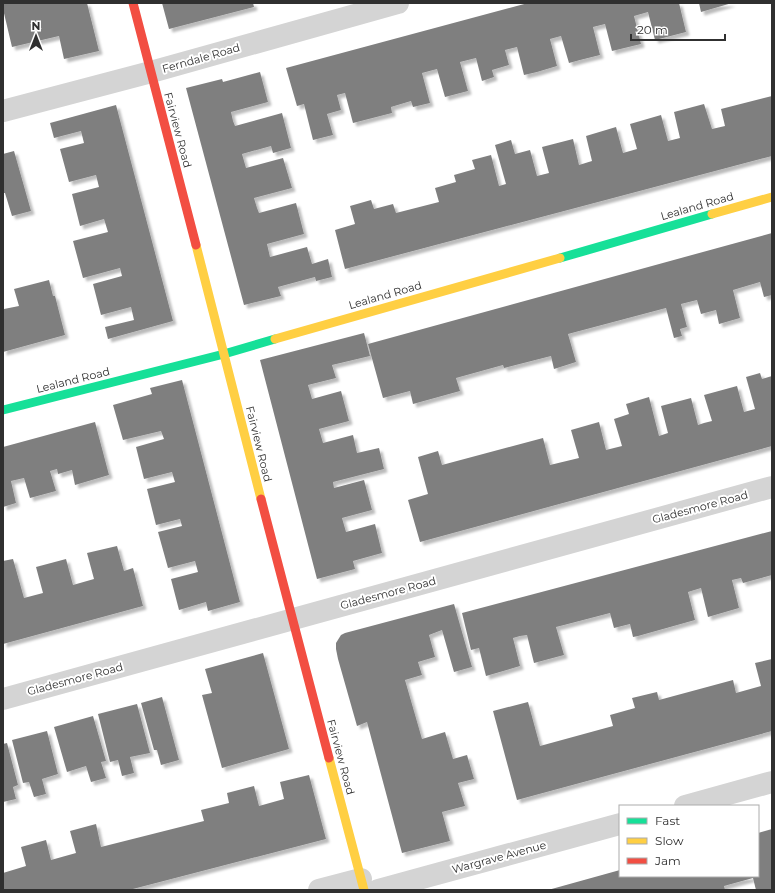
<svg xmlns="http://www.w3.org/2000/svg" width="775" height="893" font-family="Montserrat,sans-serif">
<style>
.building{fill:#7f7f7f;filter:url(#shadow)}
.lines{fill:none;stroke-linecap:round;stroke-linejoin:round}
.street{stroke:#d4d4d4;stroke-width:22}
.fast{stroke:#16e098;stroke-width:9}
.slow{stroke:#ffcf43;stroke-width:9}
.jam{stroke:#f24e42;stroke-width:9}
.labels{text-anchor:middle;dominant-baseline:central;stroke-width:4;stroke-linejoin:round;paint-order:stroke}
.street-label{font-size:11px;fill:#303030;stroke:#fff}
</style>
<defs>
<filter id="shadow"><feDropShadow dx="3.5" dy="3.5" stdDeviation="1" flood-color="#0004"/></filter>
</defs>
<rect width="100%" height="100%" fill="#fff"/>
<!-- building -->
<path class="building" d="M 3,3 L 87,3 L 99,51 L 64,59 L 59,36 L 12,47 L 3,9 Z
M 162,3 L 253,3 L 254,7 L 169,29 Z
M 528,3 L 679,3 L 686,32 L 655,40 L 648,12 L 634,16 L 641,44 L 612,51 L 605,24 L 593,27 L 600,55 L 580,60 L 569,63 L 561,36 L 550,39 L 557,66 L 537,72 L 524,75 L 517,47 L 505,50 L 509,65 L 492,70 L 494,77 L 482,81 L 476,58 L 460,62 L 468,91 L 445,97 L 437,69 L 422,73 L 430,103 L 413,107 L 411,101 L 391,107 L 392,113 L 353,123 L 345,93 L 337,95 L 341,110 L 327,114 L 333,135 L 313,140 L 304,104 L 297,106 L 286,68 Z
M 699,3 L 732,3 L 701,12 Z
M 260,72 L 268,102 L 231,112 L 233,121 L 235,126 L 282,113 L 291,148 L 273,153 L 271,146 L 242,154 L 246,168 L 283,158 L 292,188 L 254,198 L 257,208 L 259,213 L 296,203 L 304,234 L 267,244 L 270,257 L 307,247 L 312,264 L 328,259 L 332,277 L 316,281 L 315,277 L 278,287 L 281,296 L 244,305 L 186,88 L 222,79 L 223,82 Z
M 772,96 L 772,156 L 345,269 L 335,230 L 355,224 L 350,206 L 371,200 L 374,209 L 393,204 L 396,213 L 439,202 L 435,188 L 456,182 L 454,175 L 475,169 L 472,160 L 491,155 L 499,186 L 506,184 L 495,145 L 511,140 L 515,154 L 530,150 L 537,176 L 549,173 L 542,147 L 573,139 L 579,165 L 592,161 L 586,136 L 616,127 L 623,153 L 637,149 L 630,124 L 661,115 L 668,141 L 680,138 L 674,112 L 704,104 L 712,129 L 725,126 L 721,109 Z
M 116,105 L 173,321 L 108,339 L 105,327 L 134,320 L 131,307 L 101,315 L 93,284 L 122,276 L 120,268 L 83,278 L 73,241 L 108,232 L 104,219 L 80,226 L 72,194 L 99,187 L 96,175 L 69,182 L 60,149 L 84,143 L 81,131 L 54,138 L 50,123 Z
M 14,151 L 31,211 L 12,216 L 5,193 L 3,193 L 3,154 Z
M 772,233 L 772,295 L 764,297 L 760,282 L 733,290 L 740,318 L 719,324 L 716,310 L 701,314 L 697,300 L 681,304 L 687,327 L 680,329 L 682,336 L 674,338 L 666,308 L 568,334 L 576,362 L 554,369 L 551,356 L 504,368 L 503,365 L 456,378 L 460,391 L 413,404 L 410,391 L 383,398 L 368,344 Z
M 49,280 L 53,296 L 55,296 L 65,335 L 3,352 L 3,306 L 4,309 L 19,306 L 14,289 Z
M 364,333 L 370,356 L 332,365 L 336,378 L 308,385 L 312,399 L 341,391 L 349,421 L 319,429 L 323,443 L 353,435 L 357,453 L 379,448 L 384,469 L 333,482 L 334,488 L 364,480 L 372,510 L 342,518 L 346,532 L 375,524 L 382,553 L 353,561 L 355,569 L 317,579 L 260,360 Z
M 760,373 L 762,379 L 772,376 L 772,446 L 420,542 L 408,500 L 428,494 L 418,457 L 438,451 L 442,465 L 543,438 L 550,465 L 579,458 L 571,430 L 599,422 L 606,450 L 622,446 L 614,419 L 629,414 L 626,404 L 649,397 L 659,436 L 668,433 L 661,406 L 691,398 L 698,425 L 704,423 L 712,421 L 704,395 L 737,386 L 744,412 L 755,409 L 746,377 Z
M 182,380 L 240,602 L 208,611 L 206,602 L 179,610 L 171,579 L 198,572 L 195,561 L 168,568 L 158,532 L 182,526 L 180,519 L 156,525 L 147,489 L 175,482 L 174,479 L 172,472 L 144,479 L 136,447 L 164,439 L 161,431 L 123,440 L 113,405 L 152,394 L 150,388 Z
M 95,422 L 109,475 L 75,485 L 72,470 L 58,474 L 57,469 L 50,471 L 56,491 L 30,498 L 24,478 L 11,481 L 16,503 L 3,507 L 3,447 Z
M 772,531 L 772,575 L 743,583 L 741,578 L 732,580 L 739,608 L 708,617 L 701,588 L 688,592 L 695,620 L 638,636 L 633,637 L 630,624 L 614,628 L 610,613 L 564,625 L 556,627 L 564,655 L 534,663 L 527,635 L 520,636 L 513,638 L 520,666 L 486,676 L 479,648 L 471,650 L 462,613 Z
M 117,546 L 124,571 L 133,568 L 143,606 L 3,644 L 3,561 L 13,559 L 24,598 L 43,593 L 36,567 L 66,559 L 73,585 L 94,579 L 87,553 Z
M 454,604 L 472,667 L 454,672 L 442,630 L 429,635 L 435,657 L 418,662 L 422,675 L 405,680 L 422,739 L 445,732 L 453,759 L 467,755 L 474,779 L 458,783 L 465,806 L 442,812 L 450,841 L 402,853 L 367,722 L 357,726 L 338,659 L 336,649 L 336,643 L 341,635 L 345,633 Z
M 263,653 L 289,749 L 222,768 L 202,695 L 212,693 L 205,669 Z
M 772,659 L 772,731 L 517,800 L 493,711 L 528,702 L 540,746 L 613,726 L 610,715 L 635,708 L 632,698 L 657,692 L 659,700 L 733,680 L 736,693 L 761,686 L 755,663 Z
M 162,697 L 179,760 L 161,765 L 157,750 L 154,750 L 141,703 Z
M 137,704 L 150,753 L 130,757 L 134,773 L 122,776 L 118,760 L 110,762 L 98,714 Z
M 93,716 L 106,761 L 101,762 L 106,778 L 91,782 L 86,766 L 67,772 L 54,727 Z
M 47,731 L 58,774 L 42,779 L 46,794 L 34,797 L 29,782 L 23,783 L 12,740 Z
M 7,743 L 18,785 L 13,787 L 16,799 L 3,802 L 3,744 Z
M 309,775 L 326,839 L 129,890 L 3,890 L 3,873 L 26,866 L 21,847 L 46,840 L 51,860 L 76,853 L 70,831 L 96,824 L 101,847 L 204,821 L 201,810 L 229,803 L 227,793 L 254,786 L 259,806 L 284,799 L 280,782 Z
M 772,829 L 772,890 L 756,890 L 753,878 L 724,886 L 725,890 L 548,890 L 620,870 L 620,876 L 758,876 L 758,833 Z"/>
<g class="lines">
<!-- street -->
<path class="street" d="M 3,111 L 151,72 L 398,3
M 3,699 L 772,487
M 685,806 L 772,782
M 319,890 L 361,879
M 378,890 L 620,824"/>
<!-- fast -->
<path class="fast" d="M 560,258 L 712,214
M 3,410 L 224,354 L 275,339"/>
<!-- slow -->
<path class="slow" d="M 712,214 L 772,197
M 196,245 L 261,499
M 275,339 L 560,258
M 329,758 L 364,890"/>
<!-- jam -->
<path class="jam" d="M 133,3 L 196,245
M 261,499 L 329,758"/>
</g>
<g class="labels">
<!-- street labels -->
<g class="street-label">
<text transform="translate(201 58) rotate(-16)">Ferndale Road</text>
<text transform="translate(178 130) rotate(75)">Fairview Road</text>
<text transform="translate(697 206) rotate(-16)">Lealand Road</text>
<text transform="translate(385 295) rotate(-16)">Lealand Road</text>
<text transform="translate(73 380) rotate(-14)">Lealand Road</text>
<text transform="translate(259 444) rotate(76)">Fairview Road</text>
<text transform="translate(700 507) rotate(-15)">Gladesmore Road</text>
<text transform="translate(388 593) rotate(-15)">Gladesmore Road</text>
<text transform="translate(75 679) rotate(-15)">Gladesmore Road</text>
<text transform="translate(341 757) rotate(75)">Fairview Road</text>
<text transform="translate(499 857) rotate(-15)">Wargrave Avenue</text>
</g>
</g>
<!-- border -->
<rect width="775" height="893" fill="none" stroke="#303030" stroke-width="8"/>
<!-- legend -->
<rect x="619" y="805" width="140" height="72" fill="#ffffff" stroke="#acacac"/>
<rect x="627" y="818" width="20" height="6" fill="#16e098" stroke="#acacac"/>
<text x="655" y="825" font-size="12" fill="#303030">Fast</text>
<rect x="627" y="838" width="20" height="6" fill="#ffcf43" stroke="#acacac"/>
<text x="655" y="845" font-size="12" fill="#303030">Slow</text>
<rect x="627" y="858" width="20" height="6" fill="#f24e42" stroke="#acacac"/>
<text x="655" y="865" font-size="12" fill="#303030">Jam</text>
<!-- north arrow -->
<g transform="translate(36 36)" stroke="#ffffff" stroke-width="3" paint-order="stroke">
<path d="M0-3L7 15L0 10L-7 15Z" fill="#303030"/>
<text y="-6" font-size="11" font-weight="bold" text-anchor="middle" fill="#303030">N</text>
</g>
<!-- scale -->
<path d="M631 34v6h94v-6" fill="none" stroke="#303030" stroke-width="2"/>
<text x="637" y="34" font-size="12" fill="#303030" stroke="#ffffff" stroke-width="3" paint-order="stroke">20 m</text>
</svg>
